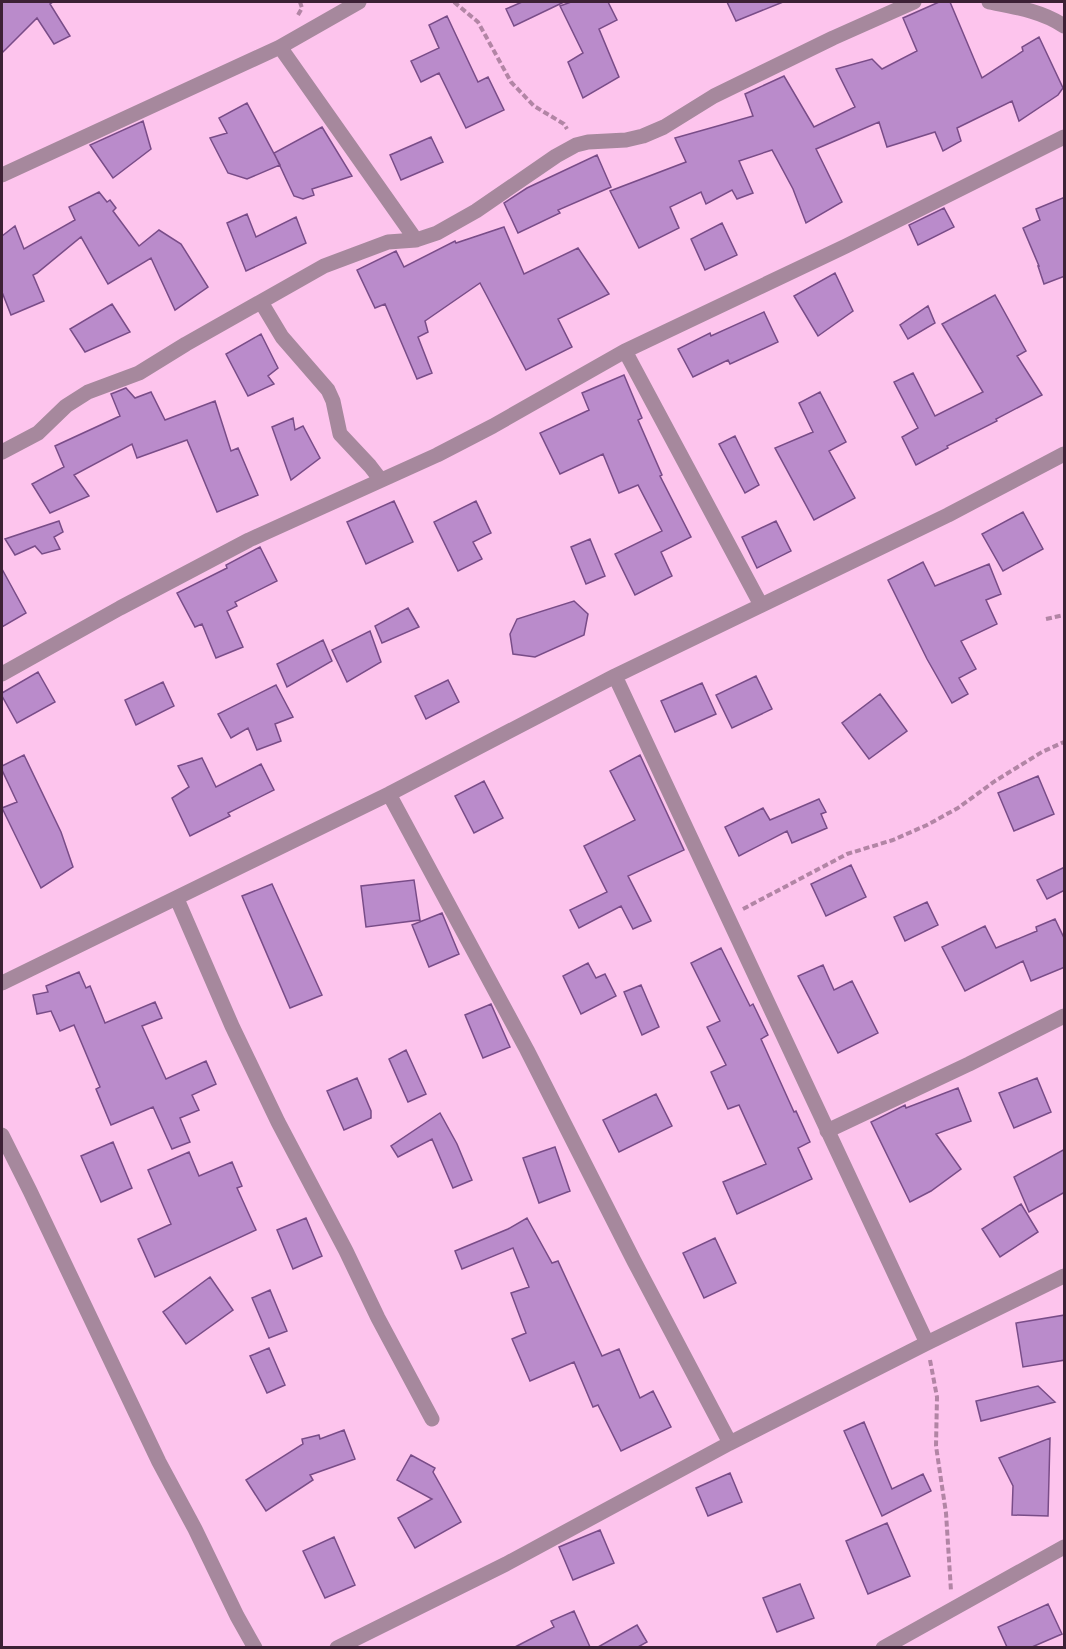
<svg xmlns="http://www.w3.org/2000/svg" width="1066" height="1649" font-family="'Asap Condensed',sans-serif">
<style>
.building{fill:#ba8bcb;stroke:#794c88;stroke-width:1.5}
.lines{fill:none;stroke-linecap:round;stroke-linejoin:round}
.path{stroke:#b285a5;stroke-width:4;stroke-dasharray:6 3;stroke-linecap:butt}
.street{stroke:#a6889d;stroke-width:15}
</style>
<rect width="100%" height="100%" fill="#fdc4ed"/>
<!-- building -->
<path class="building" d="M 2,2 L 53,2 L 50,4 L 70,36 L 54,44 L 37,18 L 2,53 Z
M 522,2 L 564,2 L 514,26 L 506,9 Z
M 571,2 L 608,2 L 617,20 L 599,29 L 619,77 L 583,98 L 568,62 L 583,53 L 560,6 Z
M 727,2 L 783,2 L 736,21 Z
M 939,2 L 950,2 L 982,78 L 1023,51 L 1022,47 L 1039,37 L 1063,88 L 1058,95 L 1019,121 L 1012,101 L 957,128 L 961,141 L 943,151 L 935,132 L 887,147 L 879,122 L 816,149 L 842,202 L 806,223 L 793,189 L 772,150 L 739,161 L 753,193 L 737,199 L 732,190 L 706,204 L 701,192 L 670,207 L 679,228 L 639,248 L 610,191 L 686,162 L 675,138 L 753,116 L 745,94 L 784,76 L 814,127 L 855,107 L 836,69 L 872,59 L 882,69 L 917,51 L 903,18 Z
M 447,16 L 478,82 L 488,77 L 504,110 L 466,128 L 439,73 L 421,82 L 411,61 L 439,48 L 429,25 Z
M 247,103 L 280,165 L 247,179 L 228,173 L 210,138 L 227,133 L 219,118 Z
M 143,121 L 151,149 L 113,178 L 90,145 Z
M 322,127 L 352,176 L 312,189 L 314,195 L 303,199 L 294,196 L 274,153 Z
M 431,137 L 443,162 L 401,180 L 390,155 Z
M 597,155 L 611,187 L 558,210 L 560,213 L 518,233 L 504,203 L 527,188 Z
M 99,192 L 107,202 L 110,200 L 116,208 L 113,211 L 139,246 L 159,230 L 181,244 L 208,287 L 175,310 L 151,258 L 108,284 L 81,237 L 37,273 L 33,275 L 44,301 L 11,315 L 2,292 L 2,236 L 15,226 L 24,249 L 75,220 L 69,207 Z
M 1065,197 L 1065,276 L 1044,284 L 1038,266 L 1039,266 L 1023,228 L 1040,220 L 1036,209 Z
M 944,208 L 954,227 L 918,245 L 909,225 Z
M 247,214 L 256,237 L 296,217 L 306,243 L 246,271 L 227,223 Z
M 722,223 L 737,255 L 705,270 L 691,239 Z
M 504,227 L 524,274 L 578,248 L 609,294 L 558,319 L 572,347 L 526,370 L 480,283 L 425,321 L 428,332 L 418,337 L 432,373 L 417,379 L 385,304 L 375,308 L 357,270 L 396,251 L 404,267 L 455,241 L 456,243 Z
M 835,273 L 853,311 L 818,336 L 794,296 Z
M 995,295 L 1026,351 L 1017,356 L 1042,395 L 996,419 L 997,421 L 947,446 L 948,448 L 916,465 L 902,437 L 918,428 L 894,382 L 913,373 L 935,416 L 983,392 L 942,324 Z
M 112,304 L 130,332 L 85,352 L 70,329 Z
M 928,306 L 935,323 L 908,339 L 900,325 Z
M 764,312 L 778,342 L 730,364 L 728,360 L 693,377 L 678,349 L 710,333 L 711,336 Z
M 261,334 L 278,368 L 268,376 L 274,384 L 248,396 L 226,354 Z
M 624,375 L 642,418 L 638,420 L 662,475 L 660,476 L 691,537 L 661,552 L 672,576 L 635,595 L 615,554 L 662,531 L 638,485 L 619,493 L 603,454 L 560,474 L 540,433 L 589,410 L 582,393 Z
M 126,388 L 135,398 L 151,392 L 165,420 L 215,401 L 231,451 L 238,448 L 258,495 L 217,512 L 187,440 L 137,458 L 132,444 L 74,475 L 89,496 L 50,513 L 32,484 L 64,467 L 55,446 L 120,416 L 111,394 Z
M 820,392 L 846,442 L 829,451 L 855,498 L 814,520 L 775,448 L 813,432 L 799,403 Z
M 293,418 L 295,430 L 303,426 L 320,458 L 291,480 L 272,427 Z
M 735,436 L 759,485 L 745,493 L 719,444 Z
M 394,501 L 413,542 L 366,564 L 347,522 Z
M 476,501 L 491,533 L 473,542 L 482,559 L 458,571 L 434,522 Z
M 1023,512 L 1043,549 L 1003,571 L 982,534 Z
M 59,521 L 63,532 L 54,537 L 60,549 L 42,554 L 35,546 L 15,555 L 5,539 Z
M 776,521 L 791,551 L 757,568 L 742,537 Z
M 590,539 L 605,576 L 586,584 L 571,547 Z
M 260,547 L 277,581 L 235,602 L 237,606 L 227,611 L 243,647 L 216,658 L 202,624 L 195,627 L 177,593 L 227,568 L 226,565 Z
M 923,562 L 935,586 L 989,564 L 1001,594 L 986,600 L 997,624 L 961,641 L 976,669 L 959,678 L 968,694 L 952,703 L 927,659 L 888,580 Z
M 2,569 L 26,613 L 2,627 Z
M 574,601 L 588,614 L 584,635 L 535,657 L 513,654 L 510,634 L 517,619 Z
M 408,608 L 419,627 L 382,643 L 375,626 Z
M 370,631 L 381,662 L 347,682 L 332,650 Z
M 323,640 L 332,661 L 287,687 L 277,664 Z
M 38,672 L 55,702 L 17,723 L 2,696 L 2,693 Z
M 756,676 L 772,709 L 732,728 L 716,695 Z
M 448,680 L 459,702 L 426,719 L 415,696 Z
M 163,682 L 174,706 L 136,725 L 125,700 Z
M 702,683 L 716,714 L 675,732 L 661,701 Z
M 276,685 L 293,717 L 275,724 L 281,741 L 257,750 L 248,728 L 231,738 L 218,714 Z
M 880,694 L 907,731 L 869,759 L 842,723 Z
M 24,755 L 61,832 L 73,867 L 41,888 L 2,808 L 17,802 L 2,770 L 2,766 Z
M 640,755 L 684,850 L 628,876 L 651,921 L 633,929 L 621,906 L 579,928 L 570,910 L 607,892 L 584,846 L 635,820 L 610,771 Z
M 202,758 L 216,787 L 261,764 L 274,790 L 228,813 L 230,816 L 190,836 L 172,798 L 189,787 L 178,766 Z
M 1038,776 L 1054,814 L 1014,831 L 998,793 Z
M 484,781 L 503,818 L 474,833 L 455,796 Z
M 819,799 L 826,812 L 821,814 L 827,828 L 792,843 L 787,831 L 739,856 L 725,827 L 763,808 L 770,820 Z
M 851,865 L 866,897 L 826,916 L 811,884 Z
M 1065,867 L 1065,890 L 1047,899 L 1037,880 Z
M 414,880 L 420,920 L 366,927 L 361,886 Z
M 272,884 L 322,995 L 290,1008 L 242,896 Z
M 927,902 L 938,925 L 905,941 L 894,917 Z
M 442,913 L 459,954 L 429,967 L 412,925 Z
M 1055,919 L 1065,940 L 1065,967 L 1031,981 L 1023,961 L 965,991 L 942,947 L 985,926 L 996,948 L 1037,931 L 1036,927 Z
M 721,948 L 750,1006 L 753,1004 L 768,1035 L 761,1039 L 794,1112 L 796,1111 L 810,1142 L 798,1148 L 812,1179 L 737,1214 L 723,1182 L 766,1164 L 739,1105 L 728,1109 L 711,1072 L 726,1065 L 707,1027 L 720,1021 L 691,963 Z
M 588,963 L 596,978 L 605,974 L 616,996 L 581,1014 L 563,976 Z
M 823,965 L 834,990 L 852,981 L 878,1033 L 838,1053 L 798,976 Z
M 79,972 L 86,988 L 90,986 L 105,1023 L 155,1002 L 162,1018 L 142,1026 L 166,1079 L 206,1061 L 216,1084 L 192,1095 L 199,1110 L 180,1118 L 190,1142 L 172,1149 L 153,1107 L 111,1125 L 96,1089 L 100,1087 L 74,1025 L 60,1031 L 51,1011 L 37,1014 L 33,995 L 48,992 L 46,986 Z
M 641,985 L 659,1027 L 642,1035 L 624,992 Z
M 491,1004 L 510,1047 L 483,1058 L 465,1015 Z
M 406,1050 L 426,1094 L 408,1102 L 389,1059 Z
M 357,1078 L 371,1111 L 371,1118 L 344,1130 L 327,1091 Z
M 1037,1078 L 1051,1112 L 1014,1128 L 999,1093 Z
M 958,1088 L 971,1121 L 936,1134 L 961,1169 L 931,1191 L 910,1202 L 871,1122 L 905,1105 L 906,1108 Z
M 656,1094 L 672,1126 L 619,1152 L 603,1120 Z
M 440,1113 L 457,1144 L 472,1180 L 453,1188 L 432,1139 L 398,1157 L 391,1146 Z
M 113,1142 L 132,1188 L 101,1202 L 81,1156 Z
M 555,1147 L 570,1191 L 539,1203 L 523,1158 Z
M 1065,1149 L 1065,1192 L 1029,1212 L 1014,1177 Z
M 189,1152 L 199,1176 L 232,1162 L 242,1186 L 237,1188 L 256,1230 L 155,1277 L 138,1239 L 171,1224 L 148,1170 Z
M 1021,1204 L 1038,1232 L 1000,1257 L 982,1229 Z
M 306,1218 L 322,1256 L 293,1269 L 277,1230 Z
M 527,1218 L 552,1263 L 558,1261 L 602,1356 L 619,1349 L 640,1398 L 653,1391 L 671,1427 L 621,1451 L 598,1405 L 593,1407 L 574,1362 L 530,1381 L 512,1339 L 526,1333 L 511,1293 L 529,1287 L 513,1248 L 462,1269 L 455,1251 L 508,1229 Z
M 715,1238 L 736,1283 L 704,1298 L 683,1253 Z
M 210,1277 L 233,1310 L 186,1344 L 163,1312 Z
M 270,1290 L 287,1331 L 269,1338 L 252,1298 Z
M 1065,1315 L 1065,1360 L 1023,1367 L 1016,1323 Z
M 269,1348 L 285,1385 L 267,1393 L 250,1356 Z
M 1038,1386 L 1055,1402 L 981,1421 L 976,1401 Z
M 864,1422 L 892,1489 L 923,1474 L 931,1491 L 882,1516 L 844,1431 Z
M 344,1430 L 355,1459 L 310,1475 L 313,1480 L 266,1511 L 246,1480 L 303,1444 L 302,1439 L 319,1435 L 320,1439 Z
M 1050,1438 L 1048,1516 L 1012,1515 L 1013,1486 L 999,1458 Z
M 411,1455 L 435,1468 L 433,1472 L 461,1522 L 415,1548 L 398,1518 L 432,1499 L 397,1480 Z
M 730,1473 L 742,1502 L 708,1516 L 696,1488 Z
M 887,1523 L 910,1576 L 868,1594 L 846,1541 Z
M 600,1530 L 614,1563 L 573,1580 L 559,1547 Z
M 334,1537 L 355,1585 L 325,1598 L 303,1551 Z
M 800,1584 L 814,1618 L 777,1632 L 763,1598 Z
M 1048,1604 L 1062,1634 L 1032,1647 L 1007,1647 L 998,1627 Z
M 574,1611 L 590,1647 L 515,1647 L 554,1627 L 551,1621 Z
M 637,1625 L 647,1642 L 638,1647 L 598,1647 Z"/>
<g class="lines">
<!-- path -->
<path class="path" d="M 454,2 L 478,22 L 511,82 L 534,106 L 564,124 L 567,129
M 298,15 L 302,8 L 300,2
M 1046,619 L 1064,615
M 743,909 L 847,854 L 893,840 L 927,825 L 958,808 L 995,781 L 1042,752 L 1064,742
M 930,1360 L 937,1397 L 936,1446 L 946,1513 L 951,1591"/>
<!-- street -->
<path class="street" d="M 989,2 C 1015,7 1042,11 1064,26
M 280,47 L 416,240
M 2,175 L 280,47 L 359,2
M 261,302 L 282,337 L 328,390 L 333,401 L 340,434 L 370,466 L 380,479
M 625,351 L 761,605
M 2,452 L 38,433 L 66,406 L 88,392 L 139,373 L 186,344 L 324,266 L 388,242 L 416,240 L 437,233 L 476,211 L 556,156 L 576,145 L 588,142 L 626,140 L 643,136 L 664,127 L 714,96 L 833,38 L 914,2
M 2,674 L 120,608 L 249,540 L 437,455 L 493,426 L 625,351 L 846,246 L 1064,137
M 615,676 L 927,1343
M 389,794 L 527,1050 L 634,1261 L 730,1443
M 177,899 L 232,1026 L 278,1122 L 346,1251 L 378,1318 L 432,1419
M 2,983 L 389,794 L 615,676 L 948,515 L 1064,454
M 827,1131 L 969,1064 L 1064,1016
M 2,1135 L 30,1191 L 159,1462 L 195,1529 L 237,1616 L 255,1648
M 337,1648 L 506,1564 L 730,1443 L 927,1343 L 1064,1276
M 883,1648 L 1064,1547"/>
</g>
<!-- border -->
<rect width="1066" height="1649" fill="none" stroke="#3c2135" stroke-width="6"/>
</svg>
